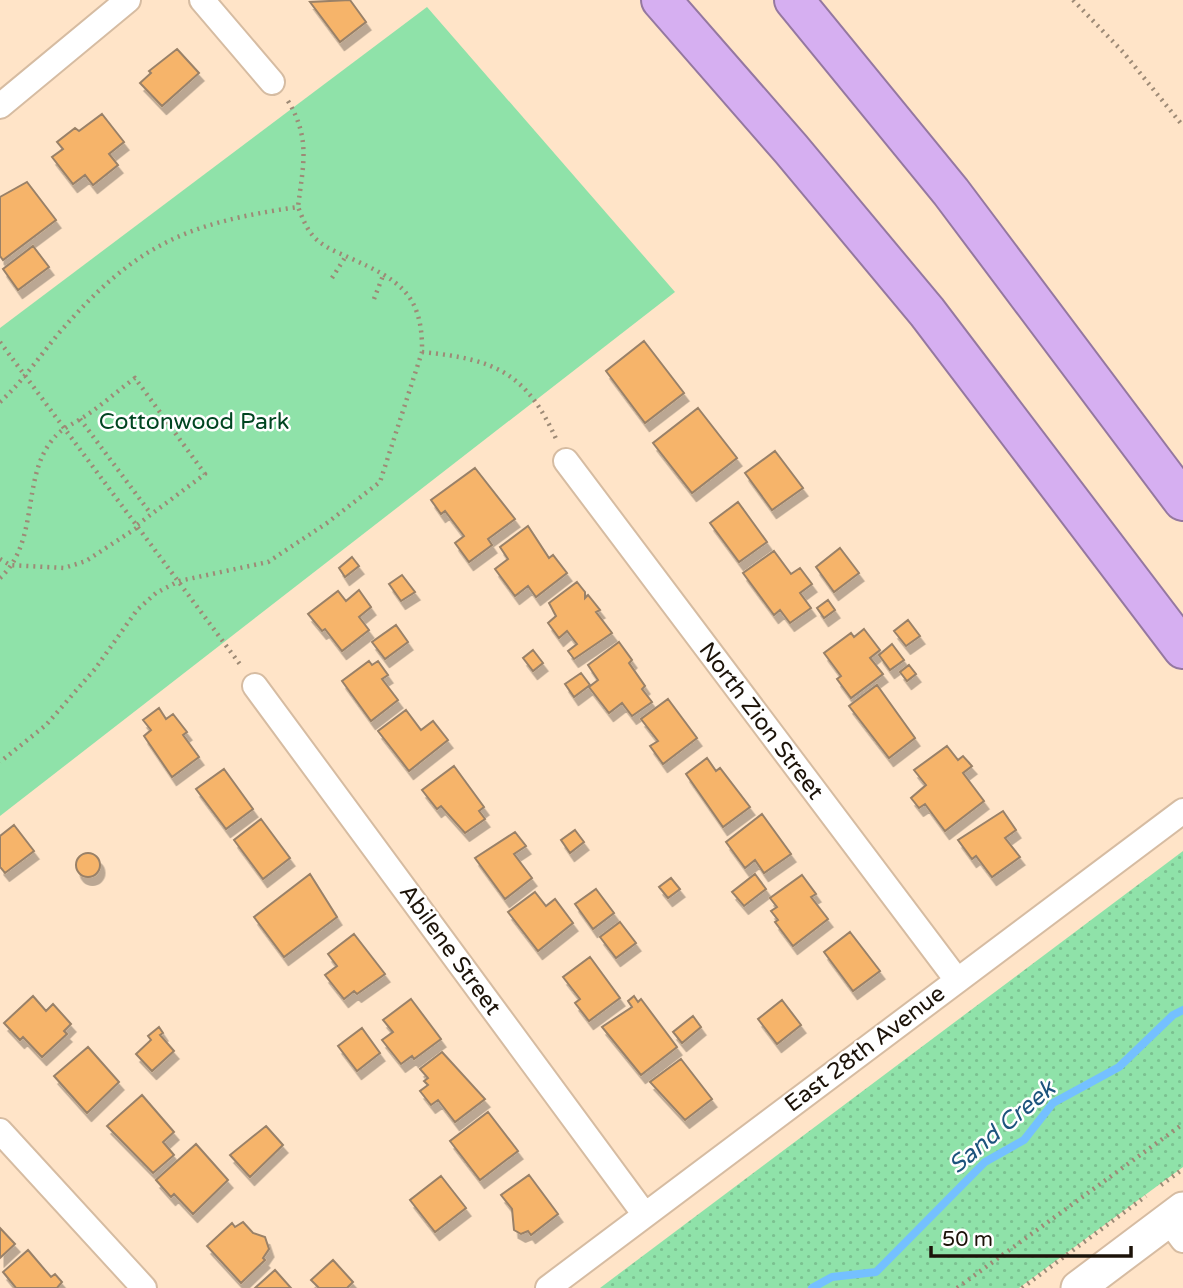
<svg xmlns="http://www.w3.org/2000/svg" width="1183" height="1288" font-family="'Varela Round',sans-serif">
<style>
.grass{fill:url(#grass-dots)}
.park{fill:#8fe2a9}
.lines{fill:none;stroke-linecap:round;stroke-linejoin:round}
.stream{stroke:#74c0ff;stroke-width:8}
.building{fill:#f6b46b;stroke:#998168;stroke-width:2;filter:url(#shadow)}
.street-casing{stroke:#d6bca2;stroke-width:28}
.secondary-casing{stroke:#d6bca2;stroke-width:37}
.highway-casing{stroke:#9578a0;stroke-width:42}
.path{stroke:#9d8a76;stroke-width:4.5;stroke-dasharray:2 5;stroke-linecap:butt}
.street{stroke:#fff;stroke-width:24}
.secondary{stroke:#fff;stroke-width:33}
.highway{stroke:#d6aff1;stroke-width:38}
.labels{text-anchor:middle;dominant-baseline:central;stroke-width:5;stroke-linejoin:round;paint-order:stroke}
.park-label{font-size:23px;fill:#004521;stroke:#fff}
.street-label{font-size:23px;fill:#1c1309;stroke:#fff}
.water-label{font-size:24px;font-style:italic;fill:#1d547d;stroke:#fff}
</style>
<defs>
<pattern id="grass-dots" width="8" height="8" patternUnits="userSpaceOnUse" patternTransform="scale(1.75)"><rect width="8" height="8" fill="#8fe2a9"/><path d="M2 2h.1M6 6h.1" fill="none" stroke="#7bc190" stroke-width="1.8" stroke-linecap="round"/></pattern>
<filter id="shadow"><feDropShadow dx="4.5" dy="8" stdDeviation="0" flood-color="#0004"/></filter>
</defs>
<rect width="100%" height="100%" fill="#ffe4c8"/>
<!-- grass -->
<path class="grass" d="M 1183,851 L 1183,1167 L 1019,1288 L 600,1288 Z"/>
<!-- park -->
<path class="park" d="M 427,7 L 675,292 L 0,816 L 0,328 Z"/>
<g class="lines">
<!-- stream -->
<path class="stream" d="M 812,1288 L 832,1277 L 876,1272 L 985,1162 L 1024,1140 L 1053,1103 L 1119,1067 L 1173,1015 L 1183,1010"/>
</g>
<!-- building -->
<path class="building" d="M 350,0 L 366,22 L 340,42 L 310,2 Z
M 177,49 L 199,73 L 162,106 L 140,83 L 151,73 L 149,71 Z
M 102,114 L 124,142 L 109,154 L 118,165 L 93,185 L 85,175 L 73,184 L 52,157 L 63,149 L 57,142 L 75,128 L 79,131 Z
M 27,182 L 56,220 L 3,260 L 0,256 L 0,197 Z
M 33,246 L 49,267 L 18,290 L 3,269 Z
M 644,341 L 684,393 L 645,423 L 606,371 Z
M 698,408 L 737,458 L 692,493 L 653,443 Z
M 775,451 L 803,488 L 772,510 L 745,473 Z
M 475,468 L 515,519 L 488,539 L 492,545 L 469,562 L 455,543 L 464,536 L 445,511 L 441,514 L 431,500 Z
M 738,502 L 767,542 L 739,562 L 710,523 Z
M 528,526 L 549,558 L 553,555 L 567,573 L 536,597 L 528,586 L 515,596 L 495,569 L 508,559 L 500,547 Z
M 840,548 L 859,573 L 834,592 L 816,567 Z
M 774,551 L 791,574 L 800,568 L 812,584 L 800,593 L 811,608 L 790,623 L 780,610 L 774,615 L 743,573 Z
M 352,557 L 359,566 L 345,577 L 339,568 Z
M 402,575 L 415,592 L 401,601 L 389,584 Z
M 577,582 L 585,592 L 585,598 L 588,595 L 600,610 L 596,612 L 612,633 L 574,659 L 568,651 L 577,644 L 567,631 L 559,638 L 548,623 L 556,616 L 549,603 Z
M 359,590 L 371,607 L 359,617 L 369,630 L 342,651 L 325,629 L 322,631 L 308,614 L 338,591 L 346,601 Z
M 828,600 L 835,610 L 824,618 L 817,608 Z
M 908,620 L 920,636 L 906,646 L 894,631 Z
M 396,625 L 408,642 L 385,659 L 372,642 Z
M 864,629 L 880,650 L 870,658 L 883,674 L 851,698 L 837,679 L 841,676 L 824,653 L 851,633 L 854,637 Z
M 619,642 L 632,660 L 629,663 L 645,686 L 642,689 L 652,702 L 632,716 L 622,703 L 609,713 L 589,687 L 598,680 L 588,665 Z
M 892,644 L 904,660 L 890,670 L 879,655 Z
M 533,650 L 543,663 L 533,671 L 523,658 Z
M 369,661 L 372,665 L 378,661 L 388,675 L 382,679 L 398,700 L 371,721 L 342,681 Z
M 909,665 L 916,674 L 907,681 L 900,672 Z
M 581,673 L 590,685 L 574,697 L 565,684 Z
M 877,685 L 915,738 L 889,758 L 849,706 Z
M 668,699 L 697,738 L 663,764 L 650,746 L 658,741 L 641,719 Z
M 159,708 L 166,719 L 173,714 L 187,732 L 183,735 L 199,757 L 172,777 L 144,736 L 151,730 L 143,720 Z
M 406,710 L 421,730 L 433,721 L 448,740 L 409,771 L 378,731 Z
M 947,746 L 958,760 L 963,756 L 972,766 L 963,773 L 984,801 L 945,831 L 925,804 L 919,808 L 911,798 L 926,785 L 914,770 Z
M 707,758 L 716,771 L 720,768 L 750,807 L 723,827 L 686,774 Z
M 454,766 L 484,807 L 479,811 L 485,819 L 465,833 L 441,806 L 437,809 L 422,790 Z
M 224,769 L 253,809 L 226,829 L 196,789 Z
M 1003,811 L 1016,830 L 1005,838 L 1020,857 L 992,877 L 976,856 L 972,859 L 958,840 Z
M 762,814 L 791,854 L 764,873 L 755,860 L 745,868 L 726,842 Z
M 261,819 L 290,858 L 263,879 L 234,840 Z
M 14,825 L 34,851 L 5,873 L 0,867 L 0,836 Z
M 575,830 L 584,842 L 570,853 L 561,840 Z
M 515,832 L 526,846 L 514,854 L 532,878 L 505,899 L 475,858 Z
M76 865a12 12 0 1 1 24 0a12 12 0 1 1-24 0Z
M 310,874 L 337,917 L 284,957 L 254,917 Z
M 755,874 L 766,889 L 744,906 L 732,892 Z
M 802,875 L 816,894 L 811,897 L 828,919 L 793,946 L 775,922 L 778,920 L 771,911 L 777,907 L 770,898 Z
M 671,878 L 680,889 L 668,898 L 659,887 Z
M 596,889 L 614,913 L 593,929 L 575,904 Z
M 535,892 L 546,906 L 555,899 L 573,923 L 538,951 L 508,912 Z
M 620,922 L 636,943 L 616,958 L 600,937 Z
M 850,932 L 880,971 L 853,991 L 824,952 Z
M 354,934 L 385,974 L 357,994 L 354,991 L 344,999 L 325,975 L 337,966 L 328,954 Z
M 590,957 L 620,998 L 589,1021 L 575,1003 L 580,999 L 563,977 Z
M 33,996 L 46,1011 L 53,1004 L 71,1024 L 64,1031 L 67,1034 L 42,1057 L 23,1037 L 20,1040 L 4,1023 Z
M 634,996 L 638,1002 L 641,999 L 677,1047 L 641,1075 L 602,1027 L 632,1007 L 628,1001 Z
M 411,999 L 441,1039 L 414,1059 L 412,1056 L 401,1064 L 382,1040 L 393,1032 L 383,1020 Z
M 782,1000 L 801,1025 L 777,1044 L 758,1019 Z
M 693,1016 L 701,1027 L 682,1043 L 673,1032 Z
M 159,1027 L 163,1033 L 160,1035 L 174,1051 L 152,1071 L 136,1054 L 151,1040 L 148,1036 Z
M 362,1028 L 380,1053 L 357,1071 L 338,1046 Z
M 88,1047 L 119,1082 L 87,1113 L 54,1076 Z
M 442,1052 L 485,1099 L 455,1122 L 438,1100 L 431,1105 L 420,1091 L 428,1085 L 424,1081 L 428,1078 L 420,1069 Z
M 681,1059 L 712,1099 L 685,1120 L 650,1082 Z
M 142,1095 L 174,1132 L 163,1142 L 174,1155 L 153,1173 L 107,1126 Z
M 488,1112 L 518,1151 L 480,1180 L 450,1141 Z
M 266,1126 L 283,1145 L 250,1177 L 230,1155 Z
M 196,1144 L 228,1180 L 193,1214 L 174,1194 L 171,1197 L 156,1180 Z
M 529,1175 L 558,1214 L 531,1235 L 528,1231 L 521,1234 L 514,1230 L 512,1209 L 501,1195 Z
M 441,1176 L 466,1208 L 435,1232 L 410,1200 Z
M 243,1222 L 253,1233 L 265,1237 L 269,1249 L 263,1258 L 265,1260 L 241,1283 L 207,1246 L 232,1223 L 235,1227 Z
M 0,1228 L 15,1244 L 0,1258 Z
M 28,1250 L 51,1277 L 55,1274 L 62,1282 L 57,1288 L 16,1288 L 3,1272 Z
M 333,1260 L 353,1282 L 347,1288 L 319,1288 L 311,1280 Z
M 275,1270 L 291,1288 L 255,1288 Z"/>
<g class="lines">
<!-- street casing -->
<g class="street-casing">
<path id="street" d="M 202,0 L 272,82
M 0,106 L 128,0
M 566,461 L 957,980
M 255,686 L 645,1215
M 0,1131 L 144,1288
M 1168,1220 L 1183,1240
M 548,1288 L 1183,811"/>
</g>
<!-- secondary casing -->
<g class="secondary-casing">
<path id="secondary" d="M 1078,1288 L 1183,1209"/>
</g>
<!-- highway casing -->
<g class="highway-casing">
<path id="highway" d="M 661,0 L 791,149 L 927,312 L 1183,649
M 794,0 L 951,192 L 1183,501"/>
</g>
<!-- path -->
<path class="path" d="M 1073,0 L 1123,52 L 1183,126
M 288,101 C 311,139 303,165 298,207
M 332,278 L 346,256
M 374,299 L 384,273
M 0,342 L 242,667
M 422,352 C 495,359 527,373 557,441
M 0,402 C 23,381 39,357 59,333 C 134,246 185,223 298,207 C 303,219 307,231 317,240 C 326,248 339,253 350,258 C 399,280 423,294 422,352 L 380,482 L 327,523 L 268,562 L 179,581 L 156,593 L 137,610 L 95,669 L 46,725 L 0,762
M 80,419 L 151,514
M 0,559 L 10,565 L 64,568 L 86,561 L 138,527
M 0,578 C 39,542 22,481 50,443 C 58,431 67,427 79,420 C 99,408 117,391 135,378 L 205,474 L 137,525
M 1161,1185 L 1183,1169
M 957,1288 L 1183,1124
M 1022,1288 L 1146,1196"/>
<!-- street -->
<use href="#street" class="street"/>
<!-- secondary -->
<use href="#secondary" class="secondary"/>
<!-- highway -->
<use href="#highway" class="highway"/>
</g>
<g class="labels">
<!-- park labels -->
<g class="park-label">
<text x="194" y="422">Cottonwood Park</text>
</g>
<!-- street labels -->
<g class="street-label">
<text transform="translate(761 721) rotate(53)">North Zion Street</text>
<text transform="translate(450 950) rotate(54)">Abilene Street</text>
<text transform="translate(865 1049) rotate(-37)">East 28th Avenue</text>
</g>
<!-- water labels -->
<g class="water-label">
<text transform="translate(1002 1127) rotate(-40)">Sand Creek</text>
</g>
</g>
<!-- scale -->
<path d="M931 1246v10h200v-10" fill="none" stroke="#1c1309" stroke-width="3.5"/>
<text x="942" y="1246" font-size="21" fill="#1c1309" stroke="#ffffff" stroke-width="5" paint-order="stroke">50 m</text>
</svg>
